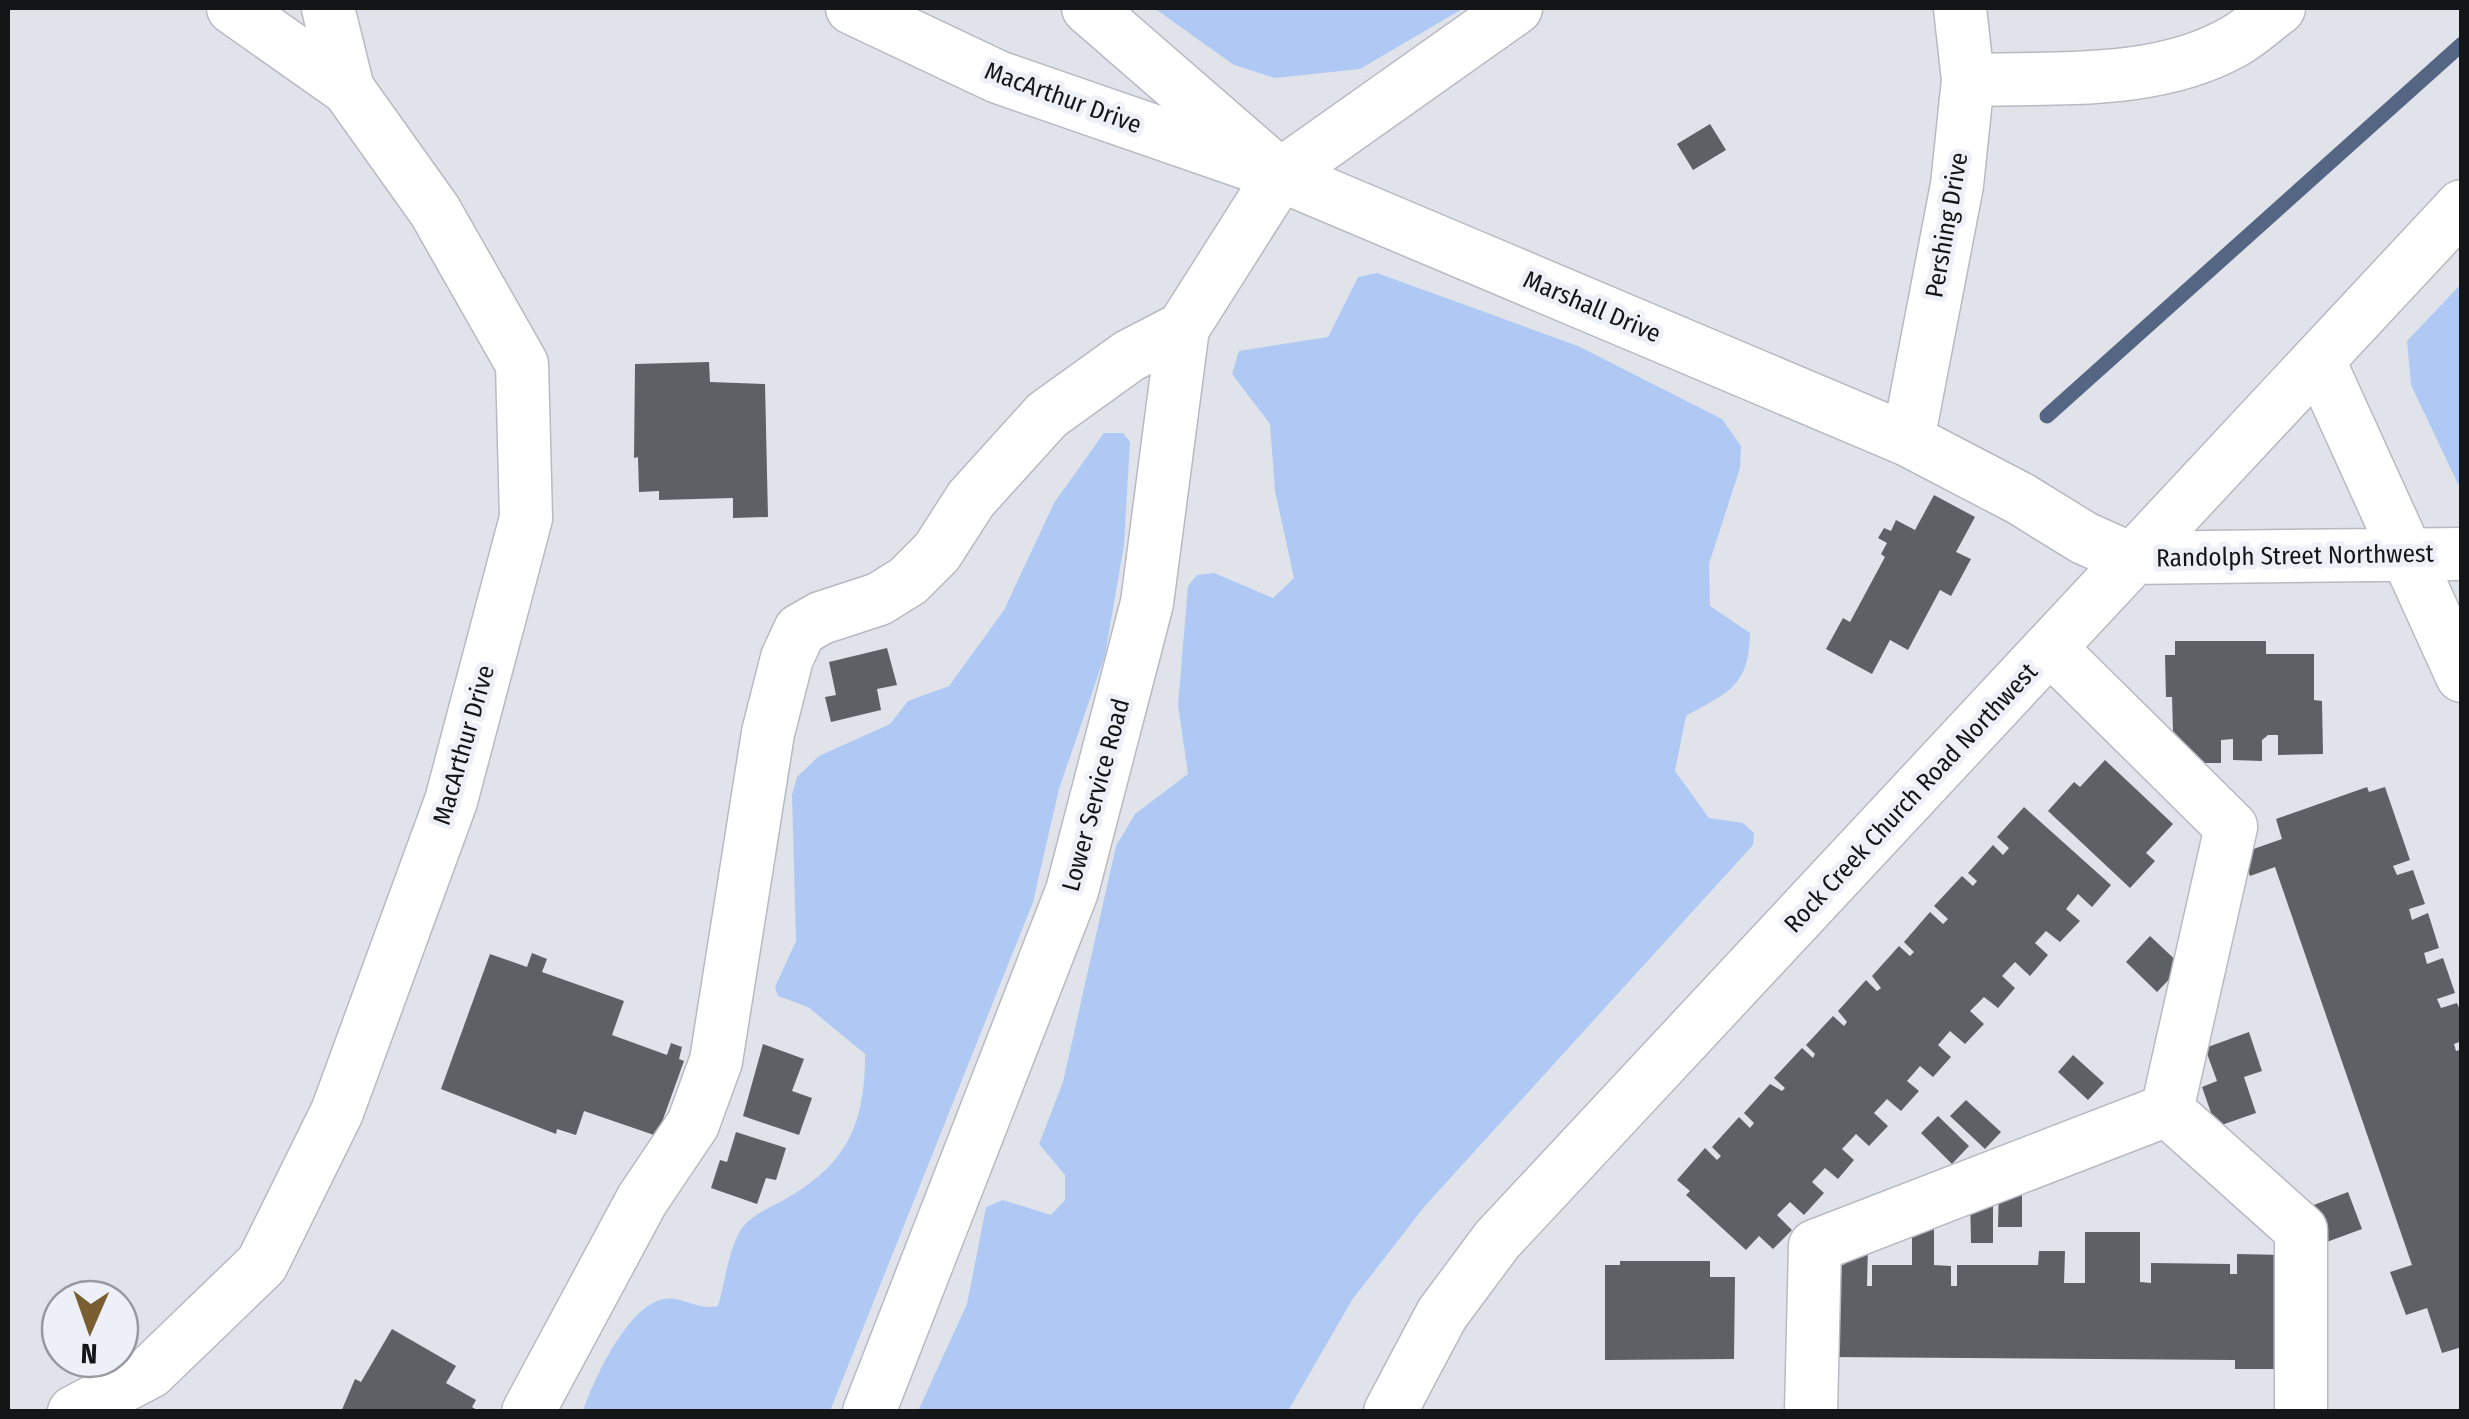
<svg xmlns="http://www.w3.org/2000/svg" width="2469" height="1419" font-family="'Fira Sans Condensed',sans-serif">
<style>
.green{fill:#b0c9f4}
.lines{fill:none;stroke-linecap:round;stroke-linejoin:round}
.stream{stroke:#546683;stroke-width:15}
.building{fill:#5d6065}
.minor-casing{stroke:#b7bac0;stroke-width:55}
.minor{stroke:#fff;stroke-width:52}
.labels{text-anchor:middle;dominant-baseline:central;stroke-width:10;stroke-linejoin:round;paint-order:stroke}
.street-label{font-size:25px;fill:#141517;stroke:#edf1f7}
</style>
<rect width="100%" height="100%" fill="#e0e4ea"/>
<!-- green -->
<path class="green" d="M 1154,8 L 1464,8 L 1360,69 L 1275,78 L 1234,65 Z
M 1377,273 L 1578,346 L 1722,419 L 1741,446 L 1740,468 L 1709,564 L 1710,606 L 1750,633 C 1749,686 1729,692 1686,716 L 1675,771 L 1709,818 L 1743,823 L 1754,833 L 1753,845 L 1424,1207 L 1352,1300 L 1288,1411 L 918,1411 L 967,1304 L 986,1207 L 1003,1200 L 1051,1215 L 1065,1200 L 1065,1175 L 1039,1144 L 1063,1082 L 1116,846 L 1135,814 L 1188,774 L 1178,705 L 1188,586 L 1197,575 L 1214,573 L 1273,598 L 1294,578 L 1275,491 L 1270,424 L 1232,374 L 1239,351 L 1328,337 L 1358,277 Z
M 2461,284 L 2462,484 L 2458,484 L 2411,385 L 2407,341 Z
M 1104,433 L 1123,433 L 1130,442 L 1124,545 L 1105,655 L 1059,789 L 1033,902 L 830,1411 L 583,1411 C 594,1379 628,1305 664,1299 C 683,1296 697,1311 718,1306 C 725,1283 728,1252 740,1231 C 749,1216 769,1208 784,1200 C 847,1164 865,1125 865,1054 L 808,1007 L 778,996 L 775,987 L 796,941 L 792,795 L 797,777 L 819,756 L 890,724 L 908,701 L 949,686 L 1004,610 L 1054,503 Z"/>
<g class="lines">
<!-- stream -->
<path class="stream" d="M 2047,416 L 2462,44"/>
</g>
<!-- building -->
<path class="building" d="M 1710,124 L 1726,150 L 1693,170 L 1677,144 Z
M 709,362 L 710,382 L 765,384 L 768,517 L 733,518 L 733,498 L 659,500 L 659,491 L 639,492 L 638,457 L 634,458 L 635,364 Z
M 1934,495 L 1975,517 L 1956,552 L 1971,559 L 1951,596 L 1940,590 L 1908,650 L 1890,640 L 1872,674 L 1826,649 L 1843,618 L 1850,622 L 1885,557 L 1881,554 L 1887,543 L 1878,538 L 1884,528 L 1891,531 L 1896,520 L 1915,530 Z
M 2175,641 L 2266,641 L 2266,654 L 2314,654 L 2314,700 L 2322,701 L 2323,754 L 2278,755 L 2278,735 L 2268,735 L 2262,740 L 2262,761 L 2233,760 L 2233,739 L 2221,740 L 2221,763 L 2181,763 L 2181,741 L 2173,732 L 2172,697 L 2166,697 L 2165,655 L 2175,655 Z
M 887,648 L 897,685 L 877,689 L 881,710 L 831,722 L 825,697 L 836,695 L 829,662 Z
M 2105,760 L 2173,824 L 2146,853 L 2155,861 L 2130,888 L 2048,811 L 2074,782 L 2080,787 Z
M 2367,787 L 2369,792 L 2385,787 L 2410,860 L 2393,866 L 2397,875 L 2413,870 L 2425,904 L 2409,909 L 2412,920 L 2428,913 L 2439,948 L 2424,953 L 2427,964 L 2443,958 L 2455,993 L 2437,999 L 2441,1008 L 2457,1003 L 2462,1015 L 2462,1041 L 2454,1044 L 2456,1051 L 2462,1049 L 2462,1347 L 2442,1353 L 2427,1308 L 2406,1315 L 2390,1272 L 2412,1265 L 2275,867 L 2250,876 L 2242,853 L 2282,839 L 2276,819 Z
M 2024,807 L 2111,885 L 2092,907 L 2078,894 L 2066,909 L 2080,921 L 2060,942 L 2046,931 L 2035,943 L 2048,955 L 2030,976 L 2015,962 L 2002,976 L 2015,988 L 1998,1008 L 1984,997 L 1970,1011 L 1984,1024 L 1965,1044 L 1950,1031 L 1938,1045 L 1951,1057 L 1933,1077 L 1920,1066 L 1907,1081 L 1919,1091 L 1901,1111 L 1887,1099 L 1874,1113 L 1888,1126 L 1869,1146 L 1856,1134 L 1842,1149 L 1854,1160 L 1838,1179 L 1825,1168 L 1812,1182 L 1824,1193 L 1804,1215 L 1790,1202 L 1777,1215 L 1792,1230 L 1773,1249 L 1759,1236 L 1746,1250 L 1686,1195 L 1690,1191 L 1677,1180 L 1705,1148 L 1717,1160 L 1721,1156 L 1712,1147 L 1739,1117 L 1750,1128 L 1754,1123 L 1744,1113 L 1770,1084 L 1782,1091 L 1785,1088 L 1774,1078 L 1802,1048 L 1813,1058 L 1815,1054 L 1806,1045 L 1833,1016 L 1844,1026 L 1847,1022 L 1838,1011 L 1866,980 L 1877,991 L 1881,988 L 1872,976 L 1899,946 L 1910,956 L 1914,952 L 1904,942 L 1930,912 L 1943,924 L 1948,919 L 1934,906 L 1962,876 L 1973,886 L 1977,881 L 1968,873 L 1993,845 L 2003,855 L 2009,848 L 1997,837 Z
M 2150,936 L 2182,966 L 2157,992 L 2126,962 Z
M 532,953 L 547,959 L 542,972 L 624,1001 L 612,1035 L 667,1055 L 671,1043 L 682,1047 L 679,1059 L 684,1061 L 657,1136 L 584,1111 L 576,1135 L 557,1129 L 556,1134 L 441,1089 L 490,954 L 527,967 Z
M 2249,1032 L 2262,1071 L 2244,1077 L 2256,1113 L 2216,1127 L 2202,1087 L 2217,1081 L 2205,1048 Z
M 763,1044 L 804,1059 L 792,1091 L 812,1098 L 799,1135 L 743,1116 Z
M 2073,1055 L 2104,1083 L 2088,1100 L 2058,1072 Z
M 1966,1100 L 2001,1132 L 1985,1149 L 1950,1116 Z
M 1938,1116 L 1969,1146 L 1952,1164 L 1921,1133 Z
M 736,1132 L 786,1148 L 776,1180 L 766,1178 L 757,1204 L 711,1188 L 720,1160 L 727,1162 Z
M 1999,1186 L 2022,1187 L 2022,1227 L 1998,1227 Z
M 2348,1192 L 2362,1229 L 2324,1243 L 2311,1206 Z
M 1970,1194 L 1993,1194 L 1993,1243 L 1971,1243 Z
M 1912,1219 L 1934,1219 L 1934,1265 L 1951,1266 L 1951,1286 L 1957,1286 L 1957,1265 L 2038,1265 L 2039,1251 L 2065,1251 L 2064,1283 L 2085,1283 L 2085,1232 L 2140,1232 L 2140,1282 L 2151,1283 L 2151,1263 L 2230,1264 L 2230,1274 L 2237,1274 L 2237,1254 L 2283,1255 L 2282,1369 L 2235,1369 L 2235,1360 L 1829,1357 L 1830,1265 L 1844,1265 L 1844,1247 L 1868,1246 L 1867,1286 L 1872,1286 L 1872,1265 L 1912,1265 Z
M 1620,1261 L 1710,1261 L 1710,1277 L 1735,1277 L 1734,1359 L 1605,1360 L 1605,1265 L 1620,1265 Z
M 392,1329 L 456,1366 L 446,1383 L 476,1400 L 472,1407 L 480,1412 L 341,1412 L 355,1379 L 361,1382 Z"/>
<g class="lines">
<!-- minor casing -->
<g class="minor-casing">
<path id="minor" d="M 233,8 L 348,89
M 852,8 L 998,77 L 1255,166
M 1088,8 L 1280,175 L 1908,440 L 2021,499 L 2084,538 L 2129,558 L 2462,554
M 1968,80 C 2054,77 2157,86 2235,41 C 2251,32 2265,18 2279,8
M 2319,361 L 2462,676
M 1908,440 L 1957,185 L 1968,80 L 1960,8
M 2051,649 L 2231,827 L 2167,1110 L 2301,1230 L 2301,1412
M 74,1412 L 150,1372 L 262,1264 L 337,1112 L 451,801 L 526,518 L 522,364 L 435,211 L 348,89 L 328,8
M 528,1412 L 642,1200 L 693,1124 L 716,1061 L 768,733 L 787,658 L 800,630 L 821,618 L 879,599 L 908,581 L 937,552 L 971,499 L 1047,415 L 1129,356 L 1183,328
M 869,1412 L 1072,891 L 1147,603 L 1183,328 L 1280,175 L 1516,8
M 1390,1412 L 1442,1314 L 1497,1240 L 2462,206
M 1811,1412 L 1815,1246 L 2167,1110"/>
</g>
<!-- minor -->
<use href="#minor" class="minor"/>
</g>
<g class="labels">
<!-- street labels -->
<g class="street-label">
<text transform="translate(1063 98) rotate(20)">MacArthur Drive</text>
<text transform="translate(1947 225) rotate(-80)">Pershing Drive</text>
<text transform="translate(1592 307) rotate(23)">Marshall Drive</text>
<text transform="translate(2295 556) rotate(-1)">Randolph Street Northwest</text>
<text transform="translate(464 745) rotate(-74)">MacArthur Drive</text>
<text transform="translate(1096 795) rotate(-75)">Lower Service Road</text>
<text transform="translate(1911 798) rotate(-47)">Rock Creek Church Road Northwest</text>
</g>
</g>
<!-- border -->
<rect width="2469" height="1419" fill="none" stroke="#141517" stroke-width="20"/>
<!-- north arrow -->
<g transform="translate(90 1329) rotate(182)"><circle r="48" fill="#edf1f7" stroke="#96999d" stroke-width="2.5"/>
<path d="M0-8L18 38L0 25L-18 38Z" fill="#785e30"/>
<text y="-15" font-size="28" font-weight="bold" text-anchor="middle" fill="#141517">N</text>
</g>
</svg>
